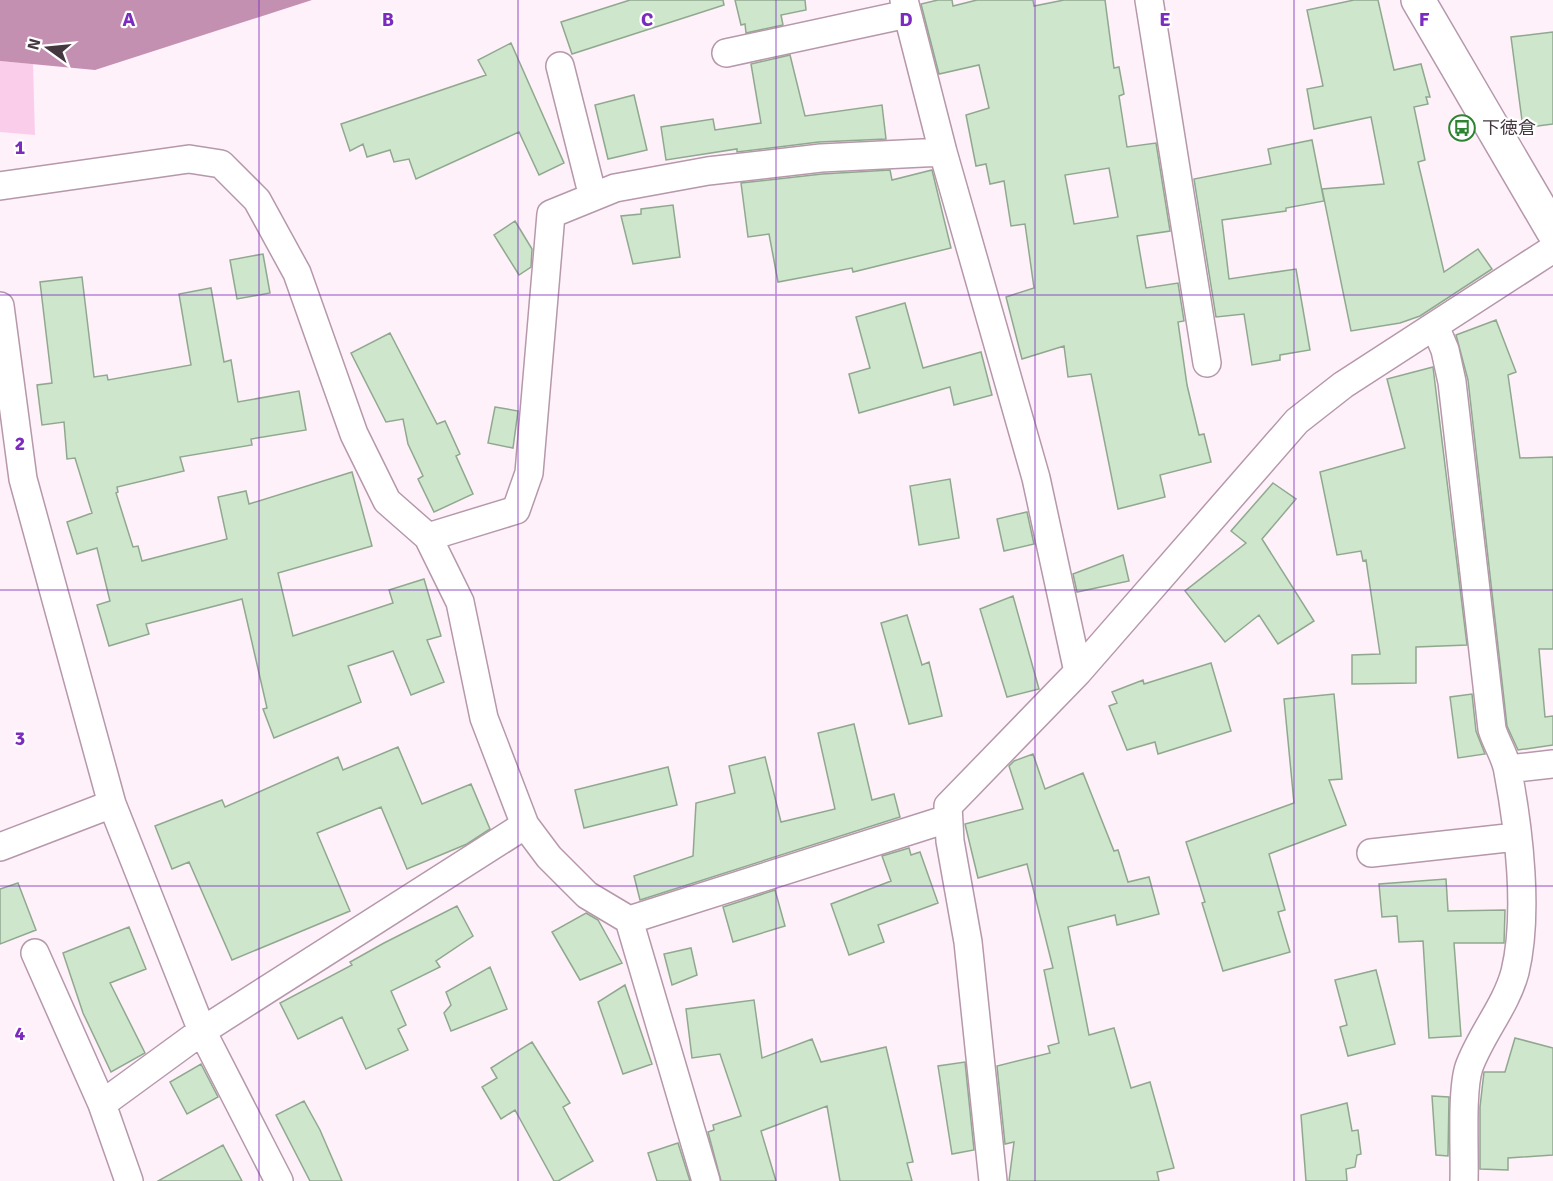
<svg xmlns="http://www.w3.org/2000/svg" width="1553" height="1181" font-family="Signika,'Noto Sans JP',sans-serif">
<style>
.green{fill:#faceea}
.water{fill:#c490b2}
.building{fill:#cde6cc;stroke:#90a88f;stroke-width:1.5;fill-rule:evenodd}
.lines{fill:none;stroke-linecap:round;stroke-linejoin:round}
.street-casing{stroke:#b698ab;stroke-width:30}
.secondary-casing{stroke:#b698ab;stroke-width:36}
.street{stroke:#fff;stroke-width:27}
.secondary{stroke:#fff;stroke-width:33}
.grid{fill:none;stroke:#7b2cbf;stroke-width:1.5;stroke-opacity:0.55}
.labels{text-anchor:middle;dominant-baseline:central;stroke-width:4.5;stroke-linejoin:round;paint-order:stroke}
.poi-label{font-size:18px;fill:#44373f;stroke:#fff;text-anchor:start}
.grid-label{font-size:20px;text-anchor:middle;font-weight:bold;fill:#7b2cbf;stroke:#fff;stroke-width:4.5;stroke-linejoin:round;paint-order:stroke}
</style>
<rect width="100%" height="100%" fill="#fef1f9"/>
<!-- green -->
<path class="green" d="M 0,61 L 33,64 L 35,135 L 0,132 Z"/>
<!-- water -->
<path class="water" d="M 0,0 L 312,0 L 95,70 L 0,61 Z"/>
<!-- building -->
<path class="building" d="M 630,0 L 723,0 L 724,5 L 572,54 L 561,22 Z
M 735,0 L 805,0 L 806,10 L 781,15 L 783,25 L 746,33 L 745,24 L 741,25 Z
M 938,0 L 952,0 L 953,6 L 977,0 L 1033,0 L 1034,6 L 1064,0 L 1105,0 L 1114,68 L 1119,67 L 1124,94 L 1119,96 L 1127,147 L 1156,143 L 1170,231 L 1137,236 L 1146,288 L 1178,283 L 1184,321 L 1178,322 L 1187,385 L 1199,435 L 1204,434 L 1211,462 L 1160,475 L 1165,497 L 1118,509 L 1091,374 L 1068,377 L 1064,346 L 1022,359 L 1006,297 L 1034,288 L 1025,224 L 1011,226 L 1004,181 L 990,184 L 986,164 L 976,166 L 966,115 L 989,108 L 979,65 L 939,74 L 921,4 ZM 1109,168 L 1118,217 L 1074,224 L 1065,175 Z
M 1354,0 L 1378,0 L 1394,70 L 1421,64 L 1430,97 L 1426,97 L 1428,104 L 1414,107 L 1425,160 L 1418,162 L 1444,272 L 1478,249 L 1492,269 L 1420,316 L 1400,323 L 1351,331 L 1322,189 L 1384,184 L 1371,117 L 1314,129 L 1307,89 L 1323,86 L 1307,10 Z
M 1553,32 L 1553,124 L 1523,128 L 1511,37 Z
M 511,43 L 564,163 L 539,175 L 519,132 L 416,179 L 409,159 L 394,162 L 390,150 L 367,157 L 363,144 L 350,151 L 341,124 L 486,75 L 478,60 Z
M 790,55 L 805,116 L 882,105 L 886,139 L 819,142 L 737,152 L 737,149 L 666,160 L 661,127 L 713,119 L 715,130 L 761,123 L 751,64 Z
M 634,95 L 647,150 L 608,159 L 595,105 Z
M 1312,140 L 1324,201 L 1286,208 L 1286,211 L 1222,220 L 1229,279 L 1296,269 L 1310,350 L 1280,355 L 1280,360 L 1252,365 L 1244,314 L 1216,317 L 1194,179 L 1271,164 L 1268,149 Z
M 890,170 L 892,180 L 932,170 L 951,248 L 853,272 L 852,268 L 778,282 L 769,234 L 748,237 L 741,183 L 822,174 Z
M 673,205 L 680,257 L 633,264 L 621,216 L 641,214 L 641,209 Z
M 515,221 L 532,249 L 531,267 L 519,275 L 494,235 Z
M 263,254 L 270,293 L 237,299 L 230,260 Z
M 82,277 L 94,377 L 107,375 L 108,380 L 191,365 L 179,294 L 211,288 L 224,362 L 231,360 L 238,402 L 299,391 L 306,430 L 251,439 L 252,445 L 180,457 L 184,471 L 117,487 L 118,492 L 116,493 L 133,547 L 138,546 L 142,561 L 227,539 L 218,497 L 246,491 L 249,504 L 352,472 L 372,546 L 278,573 L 293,636 L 393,603 L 389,590 L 424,579 L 441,636 L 427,640 L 444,682 L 411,695 L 393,651 L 348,666 L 361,702 L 274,738 L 263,709 L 267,708 L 242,599 L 146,624 L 149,634 L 109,646 L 97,605 L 110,601 L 97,548 L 77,554 L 67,522 L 92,513 L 75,458 L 67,459 L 64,422 L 42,425 L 37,385 L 52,383 L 40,282 Z
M 905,303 L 923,368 L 981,352 L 992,395 L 954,405 L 950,387 L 859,413 L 849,374 L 870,368 L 856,317 Z
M 1496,320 L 1516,372 L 1508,375 L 1520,458 L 1553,457 L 1553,649 L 1539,649 L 1545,717 L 1553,716 L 1553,745 L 1518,750 L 1507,726 L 1468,380 L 1456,335 Z
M 390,333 L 437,424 L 445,421 L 460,454 L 456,456 L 473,494 L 434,512 L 418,479 L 423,476 L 408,444 L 403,419 L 386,422 L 351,353 Z
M 1433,367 L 1467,645 L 1416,647 L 1416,683 L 1352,684 L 1352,655 L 1380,654 L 1366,560 L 1363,561 L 1361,551 L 1337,555 L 1320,472 L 1405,448 L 1387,379 Z
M 495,407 L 518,411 L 513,448 L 488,443 Z
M 950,479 L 959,538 L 919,545 L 910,486 Z
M 1273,483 L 1296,499 L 1262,539 L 1314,621 L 1278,644 L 1259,615 L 1225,642 L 1185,591 L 1246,543 L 1231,531 Z
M 1027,512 L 1034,544 L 1004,551 L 997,519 Z
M 1123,555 L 1129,581 L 1077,592 L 1073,574 Z
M 1013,596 L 1039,689 L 1007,697 L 980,609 Z
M 907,615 L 922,665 L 929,662 L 942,716 L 909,724 L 881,623 Z
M 1211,663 L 1231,731 L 1158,754 L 1155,742 L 1127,750 L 1109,706 L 1117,703 L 1112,692 L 1143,680 L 1144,684 Z
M 1334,694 L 1342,779 L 1329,780 L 1346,825 L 1269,854 L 1285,910 L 1278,912 L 1290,952 L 1223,971 L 1202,903 L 1205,902 L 1186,842 L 1294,803 L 1284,699 Z
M 1472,694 L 1476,731 L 1485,754 L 1458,758 L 1450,697 Z
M 854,724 L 872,800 L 894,794 L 900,817 L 640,900 L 634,876 L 693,856 L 696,803 L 735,793 L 729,766 L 765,757 L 781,822 L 835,809 L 818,733 Z
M 398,747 L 422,804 L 471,784 L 490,829 L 467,844 L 407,869 L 381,807 L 317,833 L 350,911 L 232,960 L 189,862 L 172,869 L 155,826 L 222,800 L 225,807 L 338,757 L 343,770 Z
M 1033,754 L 1045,789 L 1083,773 L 1114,851 L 1118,850 L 1128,882 L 1149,877 L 1159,914 L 1117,925 L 1115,915 L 1068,927 L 1089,1035 L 1114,1028 L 1131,1088 L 1150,1082 L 1174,1168 L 1157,1172 L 1159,1181 L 1009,1181 L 1014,1142 L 1005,1144 L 997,1066 L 1050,1053 L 1048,1046 L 1059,1043 L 1044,970 L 1053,968 L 1027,864 L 978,878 L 965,824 L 1023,809 L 1009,766 L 1014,761 Z
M 668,767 L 677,805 L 584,828 L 575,790 Z
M 909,848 L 911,855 L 920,852 L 938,903 L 878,925 L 884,942 L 849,955 L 831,904 L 891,881 L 882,856 Z
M 1446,879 L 1448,911 L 1505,910 L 1504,943 L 1454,943 L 1461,1036 L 1429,1038 L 1423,941 L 1399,942 L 1397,916 L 1382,917 L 1379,884 Z
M 18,883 L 36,930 L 0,944 L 0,889 Z
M 775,890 L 785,926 L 733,942 L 723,907 Z
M 457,906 L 473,936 L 436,961 L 440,967 L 391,991 L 406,1025 L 398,1029 L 408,1050 L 366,1069 L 342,1017 L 298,1039 L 280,1003 L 352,965 L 350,962 L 384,943 Z
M 586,913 L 598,920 L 622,963 L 580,980 L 552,932 Z
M 129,927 L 146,969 L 110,983 L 145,1053 L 111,1072 L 83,1013 L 63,953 Z
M 691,948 L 697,975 L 672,985 L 664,954 Z
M 490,967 L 507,1009 L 451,1031 L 444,1013 L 451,1005 L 446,992 Z
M 1376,970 L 1395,1044 L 1348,1056 L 1340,1027 L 1347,1025 L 1335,980 Z
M 625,985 L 652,1064 L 623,1074 L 598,1002 Z
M 754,1000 L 762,1058 L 812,1039 L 821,1062 L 886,1047 L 913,1162 L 907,1163 L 912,1181 L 840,1181 L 827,1106 L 761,1131 L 776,1181 L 721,1181 L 708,1132 L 714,1130 L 713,1125 L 741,1116 L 720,1054 L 692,1058 L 686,1009 Z
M 1515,1038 L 1553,1048 L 1553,1155 L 1508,1158 L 1508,1170 L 1480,1169 L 1480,1107 L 1484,1072 L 1505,1072 Z
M 532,1042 L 570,1103 L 563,1107 L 593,1161 L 558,1181 L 554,1181 L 515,1110 L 501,1119 L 482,1087 L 497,1078 L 491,1068 Z
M 965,1062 L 974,1150 L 952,1154 L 938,1066 Z
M 201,1064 L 218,1097 L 187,1114 L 170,1082 Z
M 1432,1096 L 1449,1097 L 1448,1156 L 1436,1155 Z
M 304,1101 L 320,1130 L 342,1181 L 310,1181 L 276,1115 Z
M 1347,1103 L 1352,1131 L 1358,1130 L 1361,1154 L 1357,1155 L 1355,1167 L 1346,1169 L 1347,1181 L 1306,1181 L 1301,1115 Z
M 678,1143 L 690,1181 L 657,1181 L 648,1153 Z
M 223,1145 L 242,1181 L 158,1181 Z"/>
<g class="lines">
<!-- street casing -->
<g class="street-casing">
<path id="street" d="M 904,0 L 943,152 L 1036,478 L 1078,672
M 1149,0 L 1207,363
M 726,53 L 907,14
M 560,66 L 593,197
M 0,186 L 189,159 L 221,164 L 257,200 L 297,273 L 354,434 L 387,501 L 428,537 L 460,602 L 484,718 L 525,825 L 549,857 L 587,895 L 629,920 L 706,1181
M 0,306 L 23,479 L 112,804 L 202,1031 L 279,1181
M 1435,326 L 1445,350 L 1452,382 L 1492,729 C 1496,743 1506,757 1508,772 C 1519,830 1529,914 1515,972 C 1506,1006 1481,1034 1469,1067 C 1461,1091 1465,1152 1464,1181
M 428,537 L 516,510 L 529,473 L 551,214 L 615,188 L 708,171 L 821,158 L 943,152
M 1508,769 L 1553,764
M 0,847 L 112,804
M 1371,853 L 1516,837
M 629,920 L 947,819
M 35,953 L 102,1104
M 129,1181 L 102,1104 L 202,1031 L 525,825
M 993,1181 L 968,942 L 950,841 L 948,806 L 1078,672 L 1297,421 L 1343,385 L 1553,249"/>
</g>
<!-- secondary casing -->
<g class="secondary-casing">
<path id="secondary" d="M 1418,0 L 1553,231"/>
</g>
<!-- street -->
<use href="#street" class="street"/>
<!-- secondary -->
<use href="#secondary" class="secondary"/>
</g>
<!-- grid -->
<path class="grid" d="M 259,0 L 259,1181M 518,0 L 518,1181M 776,0 L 776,1181M 1035,0 L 1035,1181M 1294,0 L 1294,1181M 0,295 L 1553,295M 0,590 L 1553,590M 0,886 L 1553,886"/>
<!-- icons -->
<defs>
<g id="bus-ring" transform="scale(1.35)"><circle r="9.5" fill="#fff" stroke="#2c8331" stroke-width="1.5"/><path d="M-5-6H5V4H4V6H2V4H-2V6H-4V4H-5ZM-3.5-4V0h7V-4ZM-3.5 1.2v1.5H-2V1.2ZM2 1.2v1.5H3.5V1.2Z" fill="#2c8331"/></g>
</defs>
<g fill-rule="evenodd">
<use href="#bus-ring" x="1462" y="128"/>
</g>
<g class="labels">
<!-- poi labels -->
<g class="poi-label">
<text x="1482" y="128">下徳倉</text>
</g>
</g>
<g class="grid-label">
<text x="129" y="26">A</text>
<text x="388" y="26">B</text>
<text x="647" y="26">C</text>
<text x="906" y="26">D</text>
<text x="1165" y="26">E</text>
<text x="1424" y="26">F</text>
<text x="20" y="154">1</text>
<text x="20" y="450">2</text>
<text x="20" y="745">3</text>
<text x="20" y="1040">4</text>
</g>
<!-- north arrow -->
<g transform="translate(48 48) rotate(285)" stroke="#ffffff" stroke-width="4.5" paint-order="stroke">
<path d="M0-4.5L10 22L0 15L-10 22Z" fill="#44373f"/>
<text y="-9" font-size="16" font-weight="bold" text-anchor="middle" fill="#44373f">N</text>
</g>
</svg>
